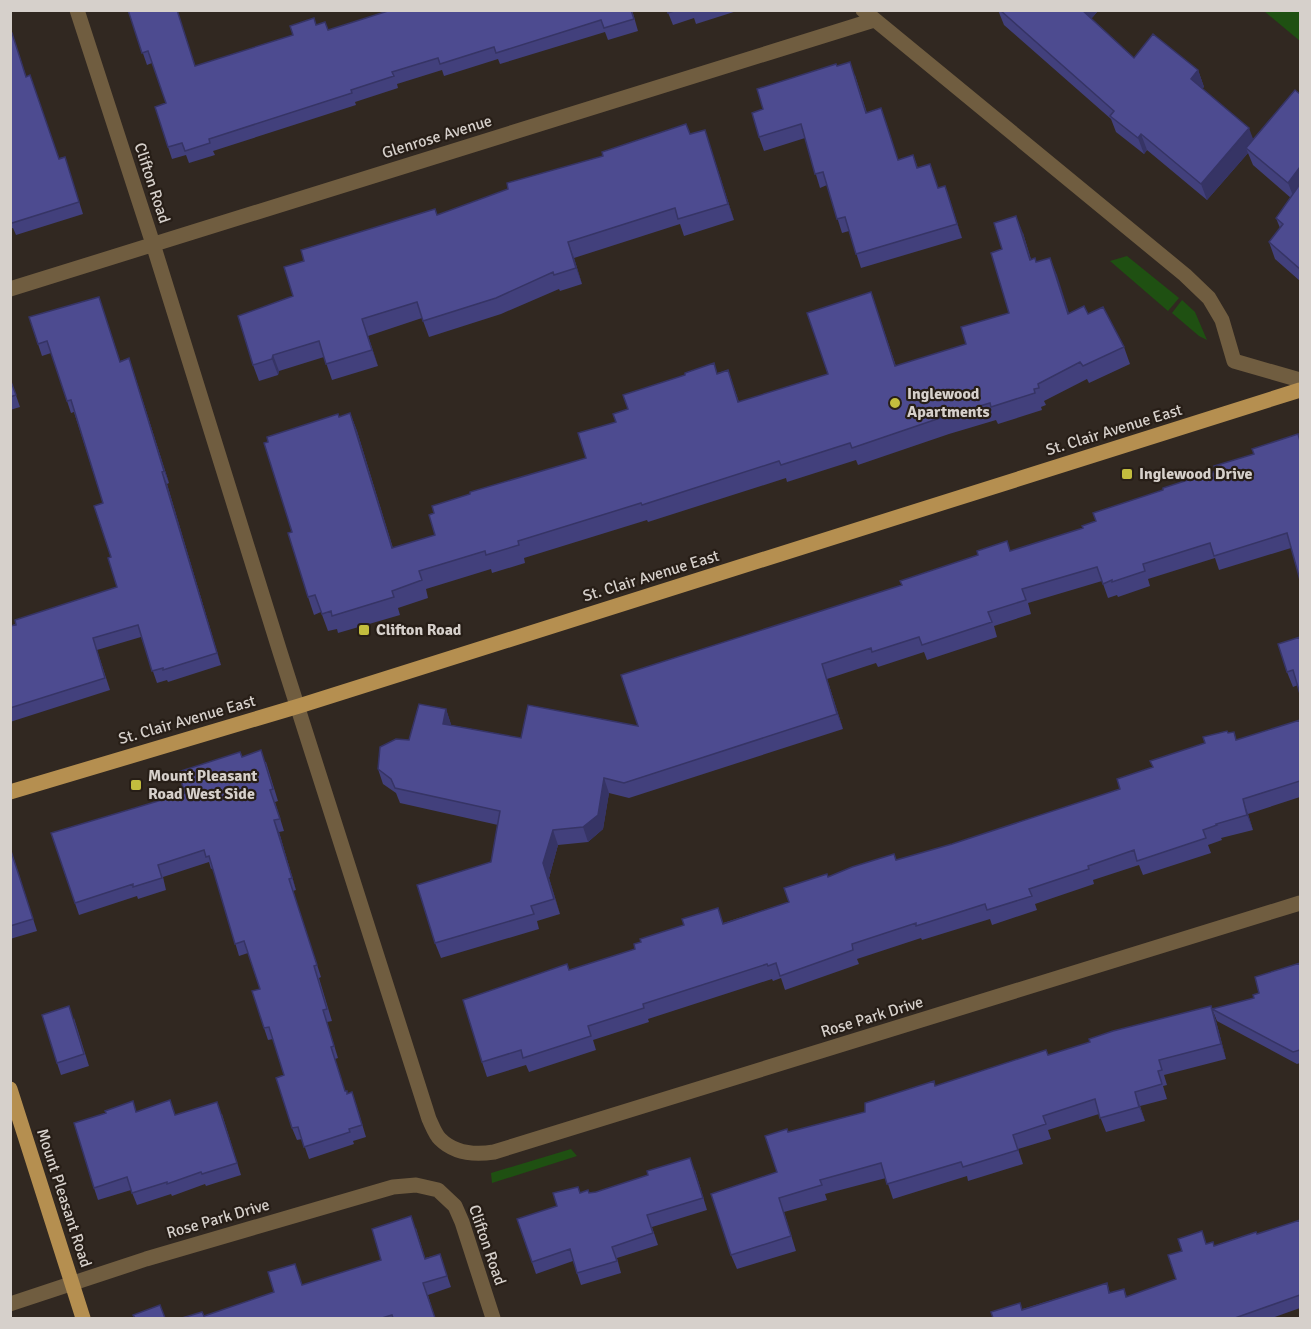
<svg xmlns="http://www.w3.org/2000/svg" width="1311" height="1329" font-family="Signika,sans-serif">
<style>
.green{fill:#1f5012}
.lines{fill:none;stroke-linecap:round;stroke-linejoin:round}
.minor{stroke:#705d40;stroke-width:15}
.major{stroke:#b58f50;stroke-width:15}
.wall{fill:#42407c}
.shaded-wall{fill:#363465}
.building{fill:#4d4b90;stroke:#363465;stroke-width:1.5}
.poi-dot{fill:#c3bd3e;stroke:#271e17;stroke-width:2}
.labels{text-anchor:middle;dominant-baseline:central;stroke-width:4.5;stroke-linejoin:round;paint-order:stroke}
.street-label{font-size:16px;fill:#d6d0cb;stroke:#271e17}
.poi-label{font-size:16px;font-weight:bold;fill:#d6d0cb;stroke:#271e17;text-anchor:start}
</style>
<rect width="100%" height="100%" fill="#312821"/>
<!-- green -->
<path class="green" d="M 1264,11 L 1300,11 L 1300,41 Z
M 1127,256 L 1179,298 L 1168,311 L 1110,261 Z
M 1182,300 L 1195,312 L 1207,340 L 1199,336 L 1172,313 Z
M 571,1149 L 577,1156 L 492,1183 L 491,1173 Z"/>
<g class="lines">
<!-- minor -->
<path class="minor" d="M 77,10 L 153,244 L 280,652 L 429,1119 C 432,1125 435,1134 440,1139 C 454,1153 475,1155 494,1152 L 1300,903
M 863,10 L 1185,275 L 1209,298 L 1222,320 L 1234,361 L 1300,380
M 10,289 L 874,20
M 10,1304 L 146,1259 L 393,1187 L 416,1185 L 438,1190 L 455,1206 L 462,1222 L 493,1318"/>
<!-- major -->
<path class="major" d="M 10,792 L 299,706 L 1300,390
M 10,1089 L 83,1318"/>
</g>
<!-- wall -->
<path class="wall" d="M 128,10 L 195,66 L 293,35 L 316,25 L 328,30 L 632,10 L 638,31 L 608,40 L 605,32 L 500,64 L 498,59 L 444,76 L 442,70 L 397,84 L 398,88 L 355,102 L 356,105 L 213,151 L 215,155 L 189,163 L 186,155 L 172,159 L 168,147 L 166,103 L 152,63 L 147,65 Z
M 667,10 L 740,10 L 696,24 L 694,18 L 673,25 Z
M 998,10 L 1096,10 L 1097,12 L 1091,19 L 1134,58 L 1198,70 L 1204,87 L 1202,88 L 1253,139 L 1300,94 L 1300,281 L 1275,259 L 1269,242 L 1280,228 L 1276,218 L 1291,198 L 1253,165 L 1248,153 L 1207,200 L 1147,150 L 1144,154 L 1116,132 L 1111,119 L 1004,25 Z
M 10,33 L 16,45 L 26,76 L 59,158 L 65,157 L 83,214 L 16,235 L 13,228 L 10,229 Z
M 837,66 L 855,75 L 867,113 L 886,122 L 898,160 L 913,155 L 918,168 L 938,188 L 945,186 L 962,238 L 861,268 L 849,231 L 842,233 L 827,185 L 820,188 L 805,138 L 764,151 L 759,137 L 763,109 Z
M 690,134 L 710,146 L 734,220 L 684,236 L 680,224 L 574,258 L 582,284 L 560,291 L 559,289 L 501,314 L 429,337 L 422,318 L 368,336 L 378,366 L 332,380 L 324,357 L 279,371 L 278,375 L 259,381 L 253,365 L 293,296 L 437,215 Z
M 1023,233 L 1031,259 L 1037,262 L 1050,258 L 1069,314 L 1088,314 L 1124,347 L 1130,364 L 1089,383 L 1087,379 L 1044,401 L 1046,405 L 1041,407 L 1042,410 L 998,424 L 996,420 L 949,434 L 858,465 L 856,460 L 787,482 L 786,478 L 648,522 L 647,520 L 524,558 L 525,563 L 492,573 L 491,569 L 426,589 L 428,598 L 398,608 L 400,615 L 338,633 L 337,629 L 328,631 L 321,612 L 314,615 L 308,597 L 292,532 L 339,417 L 350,413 L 357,431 L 393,548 L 435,535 L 586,458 L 616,422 L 628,409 L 717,373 L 728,370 L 739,402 L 828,374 L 877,310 L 896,366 L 966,344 L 1009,313 L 1002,249 Z
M 103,309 L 120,361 L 129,358 L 133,370 L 169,483 L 167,484 L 221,665 L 168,682 L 167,680 L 157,683 L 141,637 L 97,650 L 110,690 L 10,722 L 10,626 L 117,587 L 111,557 L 103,503 L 74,412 L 71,413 L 51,353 L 42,356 L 38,344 Z
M 10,378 L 20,407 L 10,410 Z
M 1298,434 L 1291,548 L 1219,570 L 1215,558 L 1148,579 L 1150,586 L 1118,597 L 1117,595 L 1108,598 L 1102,581 L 1028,603 L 1031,614 L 994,626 L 997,637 L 927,660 L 924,652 L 878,667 L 876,663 L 827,679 L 843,729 L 629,798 L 609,793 L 603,829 L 588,842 L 558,845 L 549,878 L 560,914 L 537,921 L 539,929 L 441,958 L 435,943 L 491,862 L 498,825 L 400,803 L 396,793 L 383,784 L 378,769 L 409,740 L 446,709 L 451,725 L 521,738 L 638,726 L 1010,551 L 1083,528 L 1096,521 L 1163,490 L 1216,471 Z
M 1300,637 L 1298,685 L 1293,687 L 1287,672 Z
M 1300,720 L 1300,797 L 1248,814 L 1253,830 L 1221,838 L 1222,840 L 1208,845 L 1211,853 L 1143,875 L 1139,865 L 1093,880 L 1094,884 L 1035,904 L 1037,910 L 992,925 L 990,919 L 922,940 L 921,938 L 857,959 L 859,964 L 785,990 L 781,978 L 773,981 L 772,979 L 648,1019 L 649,1022 L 593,1040 L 596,1050 L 529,1072 L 526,1065 L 487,1077 L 482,1062 L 569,970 L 723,923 L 789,902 L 828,877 L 896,860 L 952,844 L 1120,789 L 1153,767 L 1228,733 L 1237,740 Z
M 242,757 L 266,762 L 278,801 L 275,802 L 284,831 L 279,832 L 296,890 L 293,891 L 321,977 L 319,978 L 332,1021 L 327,1022 L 338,1058 L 335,1059 L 345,1091 L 356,1104 L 366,1137 L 353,1141 L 354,1144 L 309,1159 L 302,1139 L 297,1140 L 292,1128 L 284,1075 L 273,1039 L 268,1040 L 264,1028 L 260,989 L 248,953 L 239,956 L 213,868 L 211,869 L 209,862 L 163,877 L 166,890 L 138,899 L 137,896 L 79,915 L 51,833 L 185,793 Z
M 10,847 L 37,931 L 10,939 Z
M 1300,963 L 1300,1063 L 1297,1064 L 1217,1021 L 1212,1009 L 1254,998 L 1259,993 Z
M 1211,1006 L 1216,1021 L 1226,1059 L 1164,1075 L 1167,1085 L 1163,1086 L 1167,1099 L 1140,1106 L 1145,1121 L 1106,1132 L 1099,1114 L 1048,1130 L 1051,1139 L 1018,1149 L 1023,1164 L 968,1181 L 967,1176 L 893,1199 L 886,1178 L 825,1194 L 827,1200 L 784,1212 L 796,1251 L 737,1269 L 731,1255 L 777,1172 L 865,1112 L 935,1086 L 1048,1055 Z
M 74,1018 L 89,1066 L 61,1075 L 57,1063 Z
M 137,1112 L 176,1115 L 222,1114 L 241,1175 L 206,1186 L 205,1184 L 172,1196 L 171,1194 L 137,1205 L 131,1190 L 98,1200 L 94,1188 Z
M 695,1170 L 707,1210 L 652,1227 L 658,1245 L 617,1258 L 621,1273 L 581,1285 L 573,1261 L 536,1274 L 517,1219 L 557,1206 L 580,1193 L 590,1193 Z
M 1300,1220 L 1300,1308 L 1272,1318 L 993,1318 L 1107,1283 L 1110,1293 L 1124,1289 L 1127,1297 L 1176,1279 L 1207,1244 L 1214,1246 L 1257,1234 Z
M 416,1228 L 425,1258 L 440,1254 L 451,1287 L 428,1295 L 435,1318 L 182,1318 L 204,1316 L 381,1260 Z"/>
<!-- shaded-wall -->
<path class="shaded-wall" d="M 1080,10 L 1096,10 L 1097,12 L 1086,25 Z
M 1198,70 L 1204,87 L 1197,95 L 1191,79 Z
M 1249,128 L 1255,144 L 1246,148 L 1248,153 L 1207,200 L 1201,184 Z
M 705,130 L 710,146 L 734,220 L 728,204 Z
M 1141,134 L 1147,150 L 1144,154 L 1138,138 Z
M 1300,167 L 1300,193 L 1295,201 L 1288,183 Z
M 945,186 L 950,200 L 962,238 L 957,224 Z
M 1016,216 L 1023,233 L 1036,277 L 1030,260 Z
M 568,242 L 574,258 L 582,284 L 576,268 Z
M 1050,258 L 1057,275 L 1075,332 L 1068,314 Z
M 362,319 L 368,336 L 378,366 L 372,350 Z
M 273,355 L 279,371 L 278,375 L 272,359 Z
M 129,358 L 133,370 L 169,483 L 164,471 Z
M 350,413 L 357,431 L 398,566 L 392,548 Z
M 162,472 L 167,484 L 221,665 L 217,653 Z
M 822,664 L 827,679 L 843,729 L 837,714 Z
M 446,709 L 451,724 L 449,739 L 443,724 Z
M 604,778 L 609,793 L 603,829 L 588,842 L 583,827 Z
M 1243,799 L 1248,814 L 1253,830 L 1247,815 Z
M 274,820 L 279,832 L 296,890 L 292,878 Z
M 553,830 L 558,845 L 549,878 L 560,914 L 543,863 Z
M 1211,1006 L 1216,1021 L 1226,1059 L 1221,1044 Z
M 1135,1092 L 1140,1106 L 1145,1121 L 1139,1107 Z"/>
<!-- building -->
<path class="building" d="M 128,10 L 177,10 L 195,66 L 293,35 L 290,26 L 314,18 L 316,25 L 325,22 L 328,30 L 391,10 L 631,10 L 634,19 L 604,28 L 601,20 L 496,53 L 494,47 L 440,64 L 438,58 L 392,72 L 394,76 L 351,90 L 352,93 L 209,139 L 210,143 L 185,151 L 182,143 L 168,147 L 155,107 L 166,103 L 148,51 L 142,53 Z
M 667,10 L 677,10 L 668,13 Z
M 1000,10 L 1082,10 L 1134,58 L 1153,34 L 1198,70 L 1191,79 L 1249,128 L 1201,184 L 1141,134 L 1138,138 L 1110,116 L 1114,111 Z
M 10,33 L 12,33 L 26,77 L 30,75 L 59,159 L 65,157 L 79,202 L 12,223 L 10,220 Z
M 850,62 L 866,113 L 881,108 L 898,160 L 913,155 L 917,168 L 930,164 L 938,188 L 945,186 L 957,224 L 856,254 L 845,217 L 837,219 L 823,172 L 815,174 L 801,124 L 759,137 L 752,113 L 763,109 L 757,89 L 836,64 L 837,66 Z
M 1295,90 L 1300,94 L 1300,167 L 1288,183 L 1246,148 Z
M 686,124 L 690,134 L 705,130 L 728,204 L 678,219 L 675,208 L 568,242 L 576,268 L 554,275 L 553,272 L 496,298 L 423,321 L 417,302 L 362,319 L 372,350 L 326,364 L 319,341 L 273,355 L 272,359 L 253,365 L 238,316 L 293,296 L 284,267 L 304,261 L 301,250 L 435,209 L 437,215 L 508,189 L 507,183 L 603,156 L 602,152 Z
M 1300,184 L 1300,269 L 1269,242 L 1283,224 L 1276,218 Z
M 1016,216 L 1030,260 L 1035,258 L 1036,262 L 1050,258 L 1068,314 L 1084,306 L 1088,314 L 1103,307 L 1124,347 L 1083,366 L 1080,362 L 1038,384 L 1039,388 L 1034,389 L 1035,393 L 991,407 L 990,403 L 943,417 L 852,448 L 850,443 L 781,465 L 779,461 L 642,505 L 641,503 L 518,541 L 519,545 L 486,555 L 485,551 L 419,571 L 422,580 L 392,591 L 394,597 L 332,616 L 331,611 L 322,614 L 315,595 L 308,597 L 288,533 L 292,532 L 264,443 L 268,442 L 267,437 L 338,414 L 339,417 L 350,413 L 392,548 L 435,535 L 429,515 L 434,513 L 432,506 L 470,494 L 470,492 L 586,458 L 578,433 L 616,422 L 613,414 L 628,409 L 623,395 L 685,375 L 685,373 L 714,363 L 717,374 L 728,370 L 738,402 L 828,374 L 807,313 L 871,292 L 895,366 L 966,344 L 961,327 L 1009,313 L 991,253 L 1002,249 L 994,223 Z
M 99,297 L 120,362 L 129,358 L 164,471 L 162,472 L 217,653 L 163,670 L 163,668 L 152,671 L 138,625 L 93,638 L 105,678 L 10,708 L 10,626 L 16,625 L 15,620 L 117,587 L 108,558 L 111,557 L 94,506 L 103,503 L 71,400 L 67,401 L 47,341 L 38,344 L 29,317 Z
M 10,379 L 16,395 L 10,397 Z
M 1298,434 L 1300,441 L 1300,580 L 1287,533 L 1214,556 L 1210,543 L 1143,564 L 1145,571 L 1112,582 L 1112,580 L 1103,584 L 1097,567 L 1022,589 L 1026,600 L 988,612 L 992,622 L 922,645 L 919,637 L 872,652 L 871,648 L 822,664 L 837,714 L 624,783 L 604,778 L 598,815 L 583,827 L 553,830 L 543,863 L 554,899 L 531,906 L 534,914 L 435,943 L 417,885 L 491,862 L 500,811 L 395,788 L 391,779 L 378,769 L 380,747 L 396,739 L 409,740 L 419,704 L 446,709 L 443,724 L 521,738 L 528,705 L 638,726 L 621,675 L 902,585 L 900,581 L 978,555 L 977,551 L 1007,541 L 1010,551 L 1083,528 L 1082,526 L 1096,521 L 1093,513 L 1163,490 L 1163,488 L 1216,471 L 1214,466 L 1254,454 L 1252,449 Z
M 1300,637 L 1300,694 L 1293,670 L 1287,672 L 1278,644 Z
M 1300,720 L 1300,781 L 1243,799 L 1247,815 L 1216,824 L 1217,825 L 1203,830 L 1206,838 L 1137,861 L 1134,850 L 1088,866 L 1089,869 L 1029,889 L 1032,896 L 987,910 L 985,904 L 916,926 L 916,923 L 852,944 L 853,950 L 780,976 L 776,963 L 768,966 L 767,964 L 643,1004 L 644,1008 L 588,1026 L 591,1036 L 523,1058 L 521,1050 L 482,1062 L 463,1000 L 567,964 L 569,970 L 635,949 L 634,944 L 641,942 L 640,939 L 684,925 L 682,919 L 718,908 L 723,924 L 789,902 L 784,888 L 827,874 L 828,877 L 852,867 L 894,854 L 896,860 L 952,844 L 1120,789 L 1117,779 L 1153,767 L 1150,761 L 1205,743 L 1203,737 L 1227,731 L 1228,733 L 1234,732 L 1236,740 Z
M 261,750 L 273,789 L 270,790 L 280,819 L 274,820 L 292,878 L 289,879 L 317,965 L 314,966 L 327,1009 L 323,1010 L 334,1046 L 331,1047 L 345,1091 L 347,1091 L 347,1094 L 352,1092 L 362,1125 L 349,1129 L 350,1132 L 304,1147 L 298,1127 L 292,1128 L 276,1078 L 284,1075 L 269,1027 L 264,1028 L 252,991 L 260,989 L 244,941 L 235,944 L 209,856 L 206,857 L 204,850 L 158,865 L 162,878 L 133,887 L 133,884 L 75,903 L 51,833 L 185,793 L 178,772 L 240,752 L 242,757 Z
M 10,848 L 33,919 L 10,926 Z
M 1300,963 L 1300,1050 L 1293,1052 L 1212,1009 L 1254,998 L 1253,995 L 1259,993 L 1255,977 Z
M 69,1006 L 84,1054 L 57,1063 L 42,1015 Z
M 1211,1006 L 1221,1044 L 1159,1060 L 1162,1070 L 1158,1071 L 1162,1084 L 1135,1092 L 1139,1107 L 1100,1118 L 1095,1099 L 1043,1116 L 1046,1124 L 1013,1135 L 1018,1150 L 963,1167 L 961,1162 L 887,1184 L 881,1163 L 820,1180 L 822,1185 L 779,1198 L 791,1236 L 731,1255 L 711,1194 L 777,1172 L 765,1136 L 787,1129 L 788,1132 L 865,1112 L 865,1103 L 934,1081 L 935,1086 L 1046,1050 L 1048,1055 L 1090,1042 L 1089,1039 L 1113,1031 Z
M 170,1100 L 175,1115 L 217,1102 L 237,1163 L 202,1174 L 201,1172 L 167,1184 L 167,1182 L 132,1193 L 127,1177 L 94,1188 L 74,1123 L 106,1113 L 105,1111 L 133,1101 L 136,1112 Z
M 690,1158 L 703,1198 L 647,1215 L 653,1233 L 612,1247 L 617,1261 L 577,1273 L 570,1249 L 532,1262 L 517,1219 L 557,1206 L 553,1193 L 578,1187 L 580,1193 L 588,1190 L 589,1193 L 596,1192 L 648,1175 L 647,1171 Z
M 411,1216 L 425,1259 L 440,1254 L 447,1276 L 423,1283 L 435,1318 L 393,1318 L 392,1315 L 382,1318 L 182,1318 L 202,1312 L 204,1316 L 274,1292 L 268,1272 L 295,1264 L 302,1285 L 381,1260 L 372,1229 Z
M 1300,1220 L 1300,1295 L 1235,1318 L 993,1318 L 991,1312 L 1020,1303 L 1022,1310 L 1107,1283 L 1109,1293 L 1124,1289 L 1126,1297 L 1176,1279 L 1168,1255 L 1182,1251 L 1178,1239 L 1202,1231 L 1206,1244 L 1213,1242 L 1214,1246 L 1256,1232 L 1257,1234 Z
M 160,1305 L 165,1318 L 135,1318 L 133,1315 Z"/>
<!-- markers -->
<g class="poi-dot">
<circle cx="895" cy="403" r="6"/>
<rect x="1121" y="468" width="12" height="12" rx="3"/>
<rect x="358" y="624" width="12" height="12" rx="3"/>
<rect x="130" y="779" width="12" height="12" rx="3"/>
</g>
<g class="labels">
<!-- street labels -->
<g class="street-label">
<text transform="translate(437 137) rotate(-17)">Glenrose Avenue</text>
<text transform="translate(152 183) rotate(72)">Clifton Road</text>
<text transform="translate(1114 430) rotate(-17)">St. Clair Avenue East</text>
<text transform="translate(651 576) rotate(-17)">St. Clair Avenue East</text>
<text transform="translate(187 720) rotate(-16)">St. Clair Avenue East</text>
<text transform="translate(872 1017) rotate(-17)">Rose Park Drive</text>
<text transform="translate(64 1198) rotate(72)">Mount Pleasant Road</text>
<text transform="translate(218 1219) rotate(-16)">Rose Park Drive</text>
<text transform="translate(487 1245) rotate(71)">Clifton Road</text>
</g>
<!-- poi labels -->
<g class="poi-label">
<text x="907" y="394">Inglewood<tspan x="907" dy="18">Apartments</tspan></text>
<text x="1139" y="474">Inglewood Drive</text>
<text x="376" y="630">Clifton Road</text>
<text x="148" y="776">Mount Pleasant<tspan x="148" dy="18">Road West Side</tspan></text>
</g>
</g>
<!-- border -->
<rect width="1311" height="1329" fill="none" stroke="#d6d0cb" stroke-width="24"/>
</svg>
